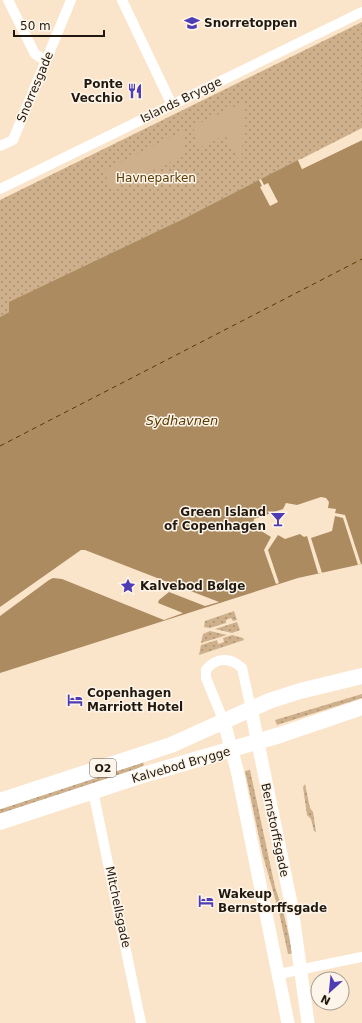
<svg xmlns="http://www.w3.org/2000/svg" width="362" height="1023" font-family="'DejaVu Sans',sans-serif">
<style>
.grass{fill:url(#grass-dots)}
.garden{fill:#ceb18c}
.water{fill:#ac8b61}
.pier{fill:#fbe5ca}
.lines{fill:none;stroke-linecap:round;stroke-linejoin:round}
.ferry{stroke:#5a3900;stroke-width:1;stroke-dasharray:5 4;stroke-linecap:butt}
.minor{stroke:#fff;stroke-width:10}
.tertiary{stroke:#fff;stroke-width:13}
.primary{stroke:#fff;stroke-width:16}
.labels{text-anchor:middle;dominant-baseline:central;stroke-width:3;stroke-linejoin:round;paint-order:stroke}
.shield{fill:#fef5ea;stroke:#635b51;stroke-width:1}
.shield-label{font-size:11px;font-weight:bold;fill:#21190f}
.poi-label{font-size:12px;font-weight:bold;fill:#21190f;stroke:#fef5ea;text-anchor:start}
.street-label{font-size:12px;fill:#21190f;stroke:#fef5ea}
.park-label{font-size:12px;fill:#5c3b02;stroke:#fef5ea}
.water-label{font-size:13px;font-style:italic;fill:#5a3900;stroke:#fef5ea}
</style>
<defs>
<pattern id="grass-dots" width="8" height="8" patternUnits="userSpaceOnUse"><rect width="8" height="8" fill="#ceb18c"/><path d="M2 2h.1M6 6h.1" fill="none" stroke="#a78f71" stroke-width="1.8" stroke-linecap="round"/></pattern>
</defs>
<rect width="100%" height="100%" fill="#fbe5ca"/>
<!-- grass -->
<path class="grass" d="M 362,22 L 362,128 L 179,221 L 0,317 L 0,200 Z
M 234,611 L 237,620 L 233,621 L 231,618 L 226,620 L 226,623 L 210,628 L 204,627 L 205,621 Z
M 237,622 L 240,630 L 232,633 L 215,629 Z
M 210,631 L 227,635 L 201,643 L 203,634 Z
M 232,635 L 243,638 L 244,640 L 199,655 L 201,645 L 217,640 L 218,644 L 224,642 L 223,638 Z
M 362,694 L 362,698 L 277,725 L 275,720 Z
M 143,762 L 144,765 L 129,773 L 0,816 L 0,809 Z
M 250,770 L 275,887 L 283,911 L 293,953 L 288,954 L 279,912 L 263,856 L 245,771 Z
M 305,784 L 310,808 L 313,812 L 316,832 L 314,831 L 311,819 L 307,815 L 303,787 Z"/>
<!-- garden -->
<path class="garden" d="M 245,102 L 241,164 L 225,135 L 199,148 L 193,126 Z
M 183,131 L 185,155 L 112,190 L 103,171 Z"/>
<!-- water -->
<path class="water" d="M 362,140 L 362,564 L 298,578 L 0,673 L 0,317 L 9,312 L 9,302 L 179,221 L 298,160 L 302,169 Z"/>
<!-- pier -->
<path class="pier" d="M 362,138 L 362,140 L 302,169 L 298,160 L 300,159 L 303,166 Z
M 261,179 L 264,185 L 268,183 L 278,202 L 270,206 L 260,187 L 262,186 L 259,180 Z
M 321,497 L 326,498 L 329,502 L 328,508 L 336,509 L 335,513 L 345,515 L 361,564 L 358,565 L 343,518 L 335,516 L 332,531 L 311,538 L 322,573 L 318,573 L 307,536 L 304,537 L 300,534 L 285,539 L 278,535 L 268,550 L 279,583 L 276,584 L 264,550 L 271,537 L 253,526 L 254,519 L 283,509 L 286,503 L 297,505 Z
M 81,550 L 85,550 L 219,602 L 205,606 L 169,592 L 159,600 L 158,603 L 183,613 L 164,620 L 62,579 L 53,578 L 49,580 L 0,616 L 0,607 Z"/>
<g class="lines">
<!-- ferry -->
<path class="ferry" d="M 0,446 L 362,259"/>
<!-- minor -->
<path class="minor" d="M 8,0 L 35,54 L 46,61
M 122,0 L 172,105
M 0,146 L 13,140 L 71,0
M 0,189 L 362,12
M 224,722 L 206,678 L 206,670 C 216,657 230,657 242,668 L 251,709
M 93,791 L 141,1023
M 279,974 L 362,957"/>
<!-- tertiary -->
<path class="tertiary" d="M 251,709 L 292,908 L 308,1023
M 224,722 L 237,770 L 288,1023"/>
<!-- primary -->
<path class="primary" d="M 0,801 L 171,745 L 269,701 L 300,691 L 362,676
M 0,822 L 143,775 L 280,735 L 362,707"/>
</g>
<!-- icons -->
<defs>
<g id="school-bare" transform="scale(1.2)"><path d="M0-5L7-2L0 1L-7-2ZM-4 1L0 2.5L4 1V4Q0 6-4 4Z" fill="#4e3cb4" stroke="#fef5ea" stroke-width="2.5" paint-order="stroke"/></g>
<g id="restaurant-bare" transform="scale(1.2)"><path d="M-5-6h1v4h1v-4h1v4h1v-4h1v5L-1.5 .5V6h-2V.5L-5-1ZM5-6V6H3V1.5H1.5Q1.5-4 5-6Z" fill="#4e3cb4" stroke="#fef5ea" stroke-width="2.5" paint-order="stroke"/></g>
<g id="bar-bare" transform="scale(1.2)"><path d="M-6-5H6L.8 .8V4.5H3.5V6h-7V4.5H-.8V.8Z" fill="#4e3cb4" stroke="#fef5ea" stroke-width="2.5" paint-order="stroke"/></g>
<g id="sight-bare" transform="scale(1.2)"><path d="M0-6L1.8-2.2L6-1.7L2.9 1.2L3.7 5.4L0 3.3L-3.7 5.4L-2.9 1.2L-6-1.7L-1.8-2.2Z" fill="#4e3cb4" stroke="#fef5ea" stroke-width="2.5" paint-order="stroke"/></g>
<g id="hotel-bare" transform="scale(1.2)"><path d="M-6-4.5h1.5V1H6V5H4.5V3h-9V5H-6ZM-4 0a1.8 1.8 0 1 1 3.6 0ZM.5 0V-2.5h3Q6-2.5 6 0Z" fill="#4e3cb4" stroke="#fef5ea" stroke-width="2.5" paint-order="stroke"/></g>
</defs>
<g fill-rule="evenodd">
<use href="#school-bare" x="192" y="23"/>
<use href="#restaurant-bare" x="135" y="91"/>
<use href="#bar-bare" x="278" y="519"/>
<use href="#sight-bare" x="128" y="586"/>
<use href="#hotel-bare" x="75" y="700"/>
<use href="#hotel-bare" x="206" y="901"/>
</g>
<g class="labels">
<!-- shield labels -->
<rect class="shield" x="90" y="759" width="26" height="18" rx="3"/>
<g class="shield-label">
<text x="103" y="768">O2</text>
</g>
<!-- poi labels -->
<g class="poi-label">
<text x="204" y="23">Snorretoppen</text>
<text x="123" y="84" text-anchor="end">Ponte<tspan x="123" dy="14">Vecchio</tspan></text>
<text x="266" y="512" text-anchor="end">Green Island<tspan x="266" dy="14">of Copenhagen</tspan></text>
<text x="140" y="586">Kalvebod Bølge</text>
<text x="87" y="693">Copenhagen<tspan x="87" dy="14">Marriott Hotel</tspan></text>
<text x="218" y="894">Wakeup<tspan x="218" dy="14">Bernstorffsgade</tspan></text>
</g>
<!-- street labels -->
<g class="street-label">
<text transform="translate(35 87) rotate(-67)">Snorresgade</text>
<text transform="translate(181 100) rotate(-26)">Islands Brygge</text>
<text transform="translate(181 765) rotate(-16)">Kalvebod Brygge</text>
<text transform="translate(275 830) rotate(78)">Bernstorffsgade</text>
<text transform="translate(118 907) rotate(78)">Mitchellsgade</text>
</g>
<!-- park labels -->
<g class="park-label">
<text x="156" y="178">Havneparken</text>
</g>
<!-- water labels -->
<g class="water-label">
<text x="182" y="420">Sydhavnen</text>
</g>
</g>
<!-- north arrow -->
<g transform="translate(330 991) rotate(207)"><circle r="19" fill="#fef5ea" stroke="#a69d92"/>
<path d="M0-3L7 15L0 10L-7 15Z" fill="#4e3cb4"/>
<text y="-6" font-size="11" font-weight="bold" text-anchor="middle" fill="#21190f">N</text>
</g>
<!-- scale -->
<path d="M14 30v6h90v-6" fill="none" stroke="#21190f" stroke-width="2"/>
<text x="20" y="30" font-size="12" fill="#21190f" stroke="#fef5ea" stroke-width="3" paint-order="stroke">50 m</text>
</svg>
